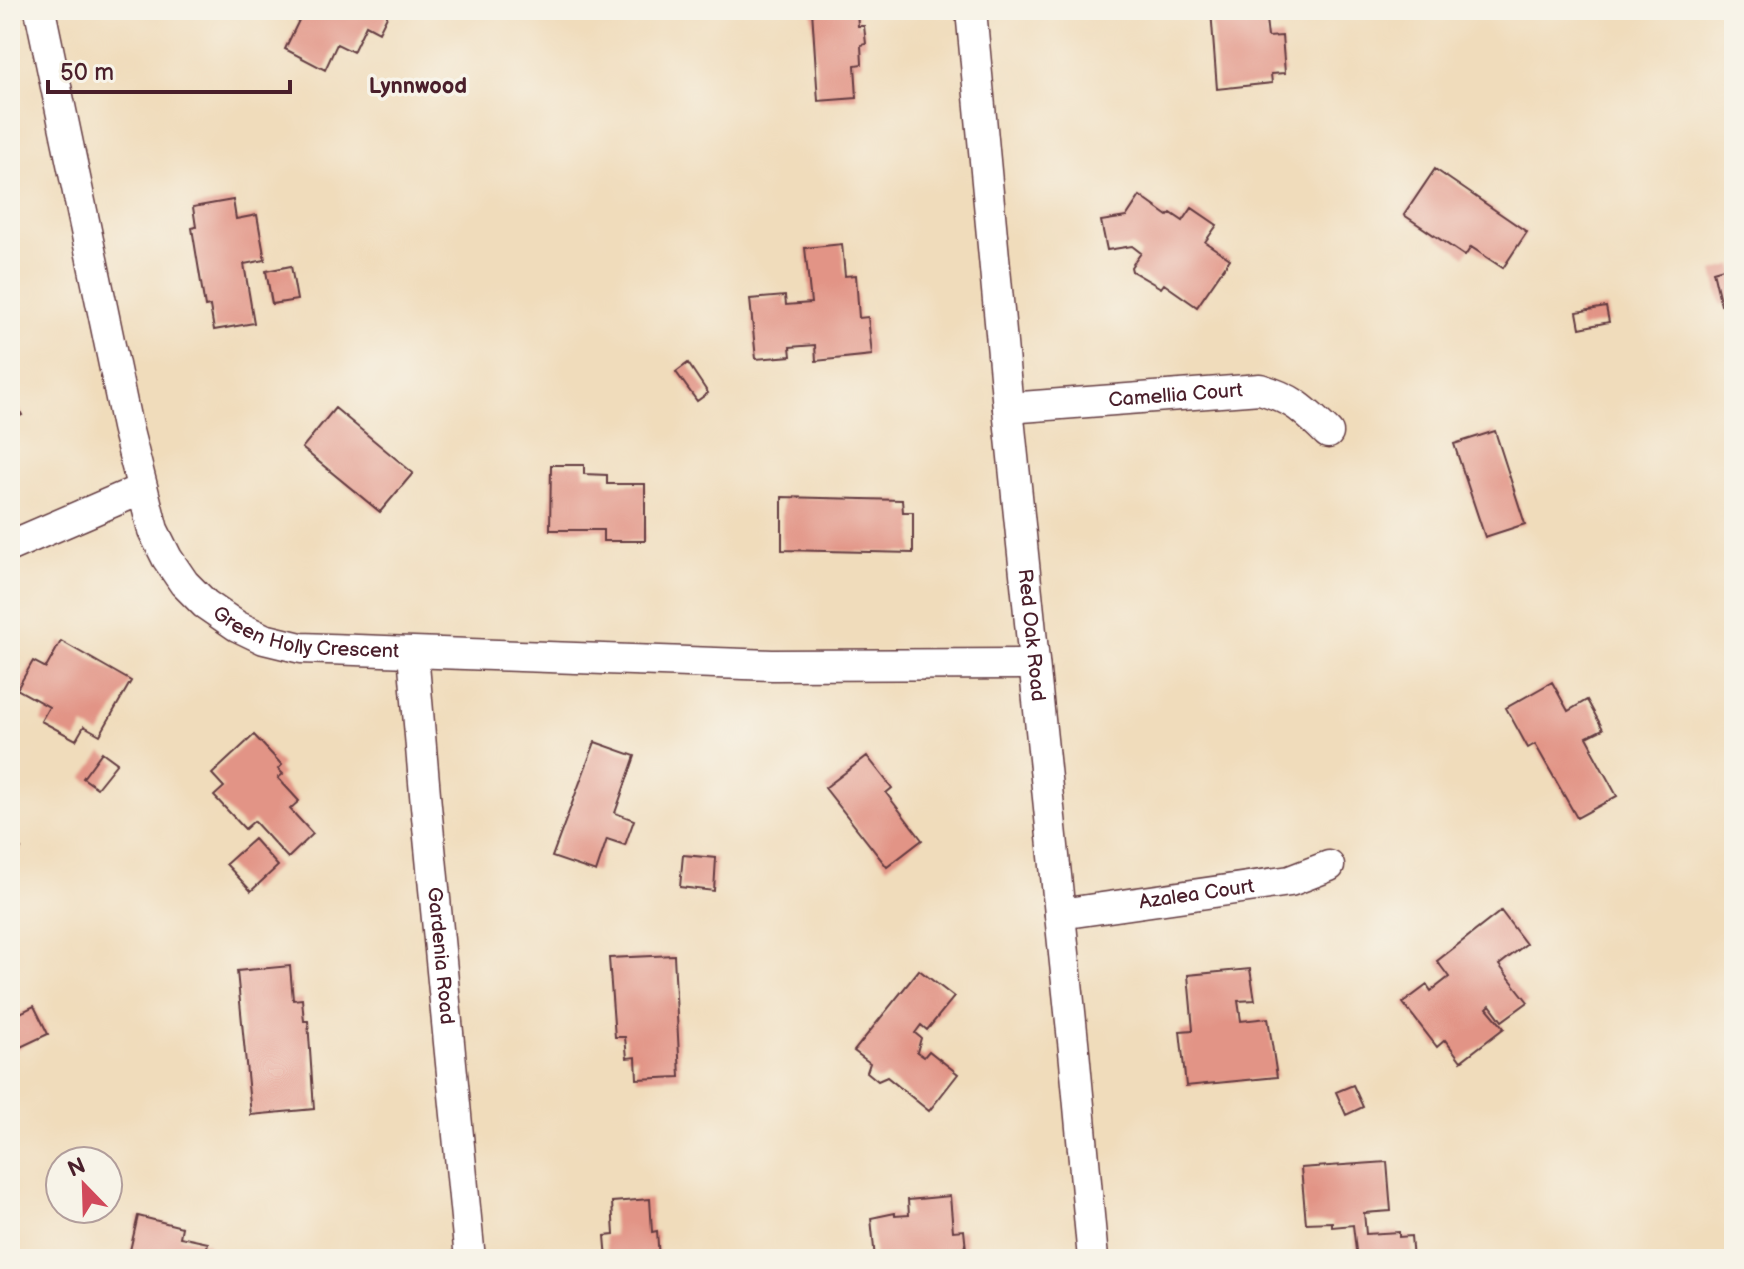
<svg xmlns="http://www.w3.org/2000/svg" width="1744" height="1269" font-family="'Balsamiq Sans',sans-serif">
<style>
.building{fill:#e29486}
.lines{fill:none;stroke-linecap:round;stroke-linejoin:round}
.street-casing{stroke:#633b41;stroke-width:33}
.street{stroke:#fff;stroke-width:30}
.labels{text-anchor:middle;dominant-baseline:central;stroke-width:7;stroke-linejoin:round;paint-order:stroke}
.street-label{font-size:20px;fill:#4a1f2b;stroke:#f7f3e8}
.neighbourhood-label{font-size:22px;font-weight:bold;fill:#4a1f2b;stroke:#f7f3e8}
</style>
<rect width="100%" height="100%" fill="#f7f3e8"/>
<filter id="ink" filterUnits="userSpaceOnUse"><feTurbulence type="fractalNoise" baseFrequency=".0125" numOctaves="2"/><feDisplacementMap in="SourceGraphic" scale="16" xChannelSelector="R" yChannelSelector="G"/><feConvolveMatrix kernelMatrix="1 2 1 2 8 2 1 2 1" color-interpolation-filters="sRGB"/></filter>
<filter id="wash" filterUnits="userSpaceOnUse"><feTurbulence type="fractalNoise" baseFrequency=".006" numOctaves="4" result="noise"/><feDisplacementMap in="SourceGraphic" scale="32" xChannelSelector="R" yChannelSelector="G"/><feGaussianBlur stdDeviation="1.8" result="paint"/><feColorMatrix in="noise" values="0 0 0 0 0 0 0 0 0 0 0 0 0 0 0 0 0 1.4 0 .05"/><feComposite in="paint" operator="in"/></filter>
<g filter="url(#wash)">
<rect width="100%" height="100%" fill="#f0dcbb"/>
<g id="blocks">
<!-- building -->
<path class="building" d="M 304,10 L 390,10 L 379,32 L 366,25 L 353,52 L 337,44 L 325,70 L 285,49 Z
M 812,10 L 857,10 L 858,26 L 864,26 L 866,44 L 861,45 L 862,64 L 855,65 L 857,98 L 818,101 Z
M 1211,10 L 1265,10 L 1268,37 L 1282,36 L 1285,73 L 1271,74 L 1272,83 L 1217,89 Z
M 1435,169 L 1527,232 L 1503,268 L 1471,247 L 1465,256 L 1404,215 Z
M 1140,196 L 1168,216 L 1171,213 L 1183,221 L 1192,208 L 1217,225 L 1205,242 L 1230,259 L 1197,307 L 1164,284 L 1161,288 L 1132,271 L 1131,267 L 1141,253 L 1132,246 L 1107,250 L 1101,221 L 1126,217 Z
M 233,200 L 236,219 L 257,215 L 265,260 L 244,264 L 254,323 L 214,330 L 210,306 L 205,307 L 192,228 L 196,227 L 193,207 Z
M 842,244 L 845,276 L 856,275 L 859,318 L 868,317 L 872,355 L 816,361 L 815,345 L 790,347 L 791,356 L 756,359 L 750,299 L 785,296 L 786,305 L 811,303 L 805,248 Z
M 1734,265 L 1734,302 L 1721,305 L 1713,271 Z
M 291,266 L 297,300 L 272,304 L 266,271 Z
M 1606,307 L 1609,322 L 1580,328 L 1577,312 Z
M 688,363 L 708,393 L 697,401 L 676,372 Z
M 10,392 L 22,415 L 10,421 Z
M 335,408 L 413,473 L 380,512 L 302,448 Z
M 1495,431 L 1525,524 L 1485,537 L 1454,444 Z
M 551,465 L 584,465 L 584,474 L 607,475 L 607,484 L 645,484 L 645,541 L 603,541 L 603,530 L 550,530 Z
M 782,497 L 902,500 L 903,512 L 913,512 L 913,553 L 782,550 Z
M 61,641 L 131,681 L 100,735 L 84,726 L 76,740 L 41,721 L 49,707 L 17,689 L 33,661 L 46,668 Z
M 1552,682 L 1568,711 L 1587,700 L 1603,729 L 1587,737 L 1593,748 L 1591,749 L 1617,796 L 1577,818 L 1535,744 L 1528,748 L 1506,708 Z
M 254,735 L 282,765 L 278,769 L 283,774 L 278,778 L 299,801 L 290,809 L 313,834 L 288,858 L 254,821 L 245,829 L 214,796 L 224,787 L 212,774 Z
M 595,742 L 635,756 L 615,813 L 634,820 L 625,845 L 607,839 L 596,872 L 552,857 Z
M 102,752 L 117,763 L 97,788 L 83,778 Z
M 867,756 L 892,788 L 886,793 L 922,840 L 887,867 L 825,788 Z
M 10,837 L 21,849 L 10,859 Z
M 254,839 L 278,866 L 251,891 L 226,864 Z
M 683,855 L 716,858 L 714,891 L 680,887 Z
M 1501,911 L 1526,944 L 1499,965 L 1528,1002 L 1502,1021 L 1490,1005 L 1487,1008 L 1504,1028 L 1461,1061 L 1445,1040 L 1437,1047 L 1403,1003 L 1427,985 L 1431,991 L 1449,977 L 1437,961 Z
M 674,955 L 680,1077 L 637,1079 L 636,1057 L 627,1058 L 625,1037 L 615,1037 L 609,958 Z
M 290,966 L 293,1000 L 302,999 L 304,1021 L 308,1021 L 314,1109 L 251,1115 L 237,971 Z
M 1250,969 L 1255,1000 L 1238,1001 L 1241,1021 L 1268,1018 L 1277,1077 L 1186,1086 L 1180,1031 L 1193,1030 L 1188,975 Z
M 919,970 L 954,997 L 927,1030 L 921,1025 L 915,1033 L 921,1038 L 917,1052 L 924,1057 L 929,1051 L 958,1074 L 929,1111 L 887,1077 L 878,1081 L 867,1072 L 870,1063 L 854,1051 Z
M 34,1006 L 48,1034 L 10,1052 L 10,1018 Z
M 1353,1085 L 1363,1107 L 1346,1115 L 1336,1092 Z
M 1387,1162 L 1391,1211 L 1364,1213 L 1366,1234 L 1399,1232 L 1399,1237 L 1411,1236 L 1413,1259 L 1357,1259 L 1353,1225 L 1332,1227 L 1332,1222 L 1306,1223 L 1301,1168 Z
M 950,1196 L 953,1231 L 964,1230 L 967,1259 L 875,1259 L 871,1218 L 895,1213 L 895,1216 L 909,1215 L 908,1200 Z
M 650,1199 L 652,1232 L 657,1231 L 659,1259 L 607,1259 L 605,1236 L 614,1235 L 612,1202 Z
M 138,1216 L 182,1227 L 180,1237 L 208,1243 L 204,1259 L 128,1259 Z
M 351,1254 L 351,1259 L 318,1259 L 318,1257 Z"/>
</g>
</g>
<g filter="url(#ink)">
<use href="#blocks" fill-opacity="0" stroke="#633b41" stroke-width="2"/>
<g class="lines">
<!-- street casing -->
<g class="street-casing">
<g id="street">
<path id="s1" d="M 40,10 L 127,427 L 153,530 L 167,558 L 184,583 L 205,604 L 237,626 L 264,639 L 301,648 L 772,665 L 1034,664"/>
<path id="s2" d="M 971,10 L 1008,408 L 1074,1051 L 1093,1259"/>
<path id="s3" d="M 1008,408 L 1260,389 C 1294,399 1303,409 1328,433"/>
<path d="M 10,546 L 142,489"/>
<path id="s4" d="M 413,653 L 426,806 L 470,1259"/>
<path id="s5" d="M 1060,914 L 1290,881 L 1329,866"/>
</g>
</g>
<!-- street -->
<use href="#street" class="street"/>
</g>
</g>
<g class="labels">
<!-- street labels -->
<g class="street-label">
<text stroke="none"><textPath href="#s3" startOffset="168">Camellia Court</textPath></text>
<text stroke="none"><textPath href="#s1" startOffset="732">Green Holly Crescent</textPath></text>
<text stroke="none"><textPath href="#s2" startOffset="628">Red Oak Road</textPath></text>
<text stroke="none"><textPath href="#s5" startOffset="138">Azalea Court</textPath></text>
<text stroke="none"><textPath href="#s4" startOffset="304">Gardenia Road</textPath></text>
</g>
<!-- neighbourhood labels -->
<g class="neighbourhood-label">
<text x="418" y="86">Lynnwood</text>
</g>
</g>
<!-- margin -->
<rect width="1744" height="1269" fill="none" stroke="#f7f3e8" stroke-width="40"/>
<!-- north arrow -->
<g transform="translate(84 1185) rotate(337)"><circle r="38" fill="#f7f3e8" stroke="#b29e9c" stroke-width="2"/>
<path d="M0-6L14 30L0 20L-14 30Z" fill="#d1495b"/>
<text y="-12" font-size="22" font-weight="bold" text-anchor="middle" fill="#4a1f2b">N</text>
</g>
<!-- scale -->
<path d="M48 80v12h242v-12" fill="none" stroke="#4a1f2b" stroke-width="4"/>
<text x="60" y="80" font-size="24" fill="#4a1f2b" stroke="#f7f3e8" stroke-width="6" paint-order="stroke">50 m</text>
</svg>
